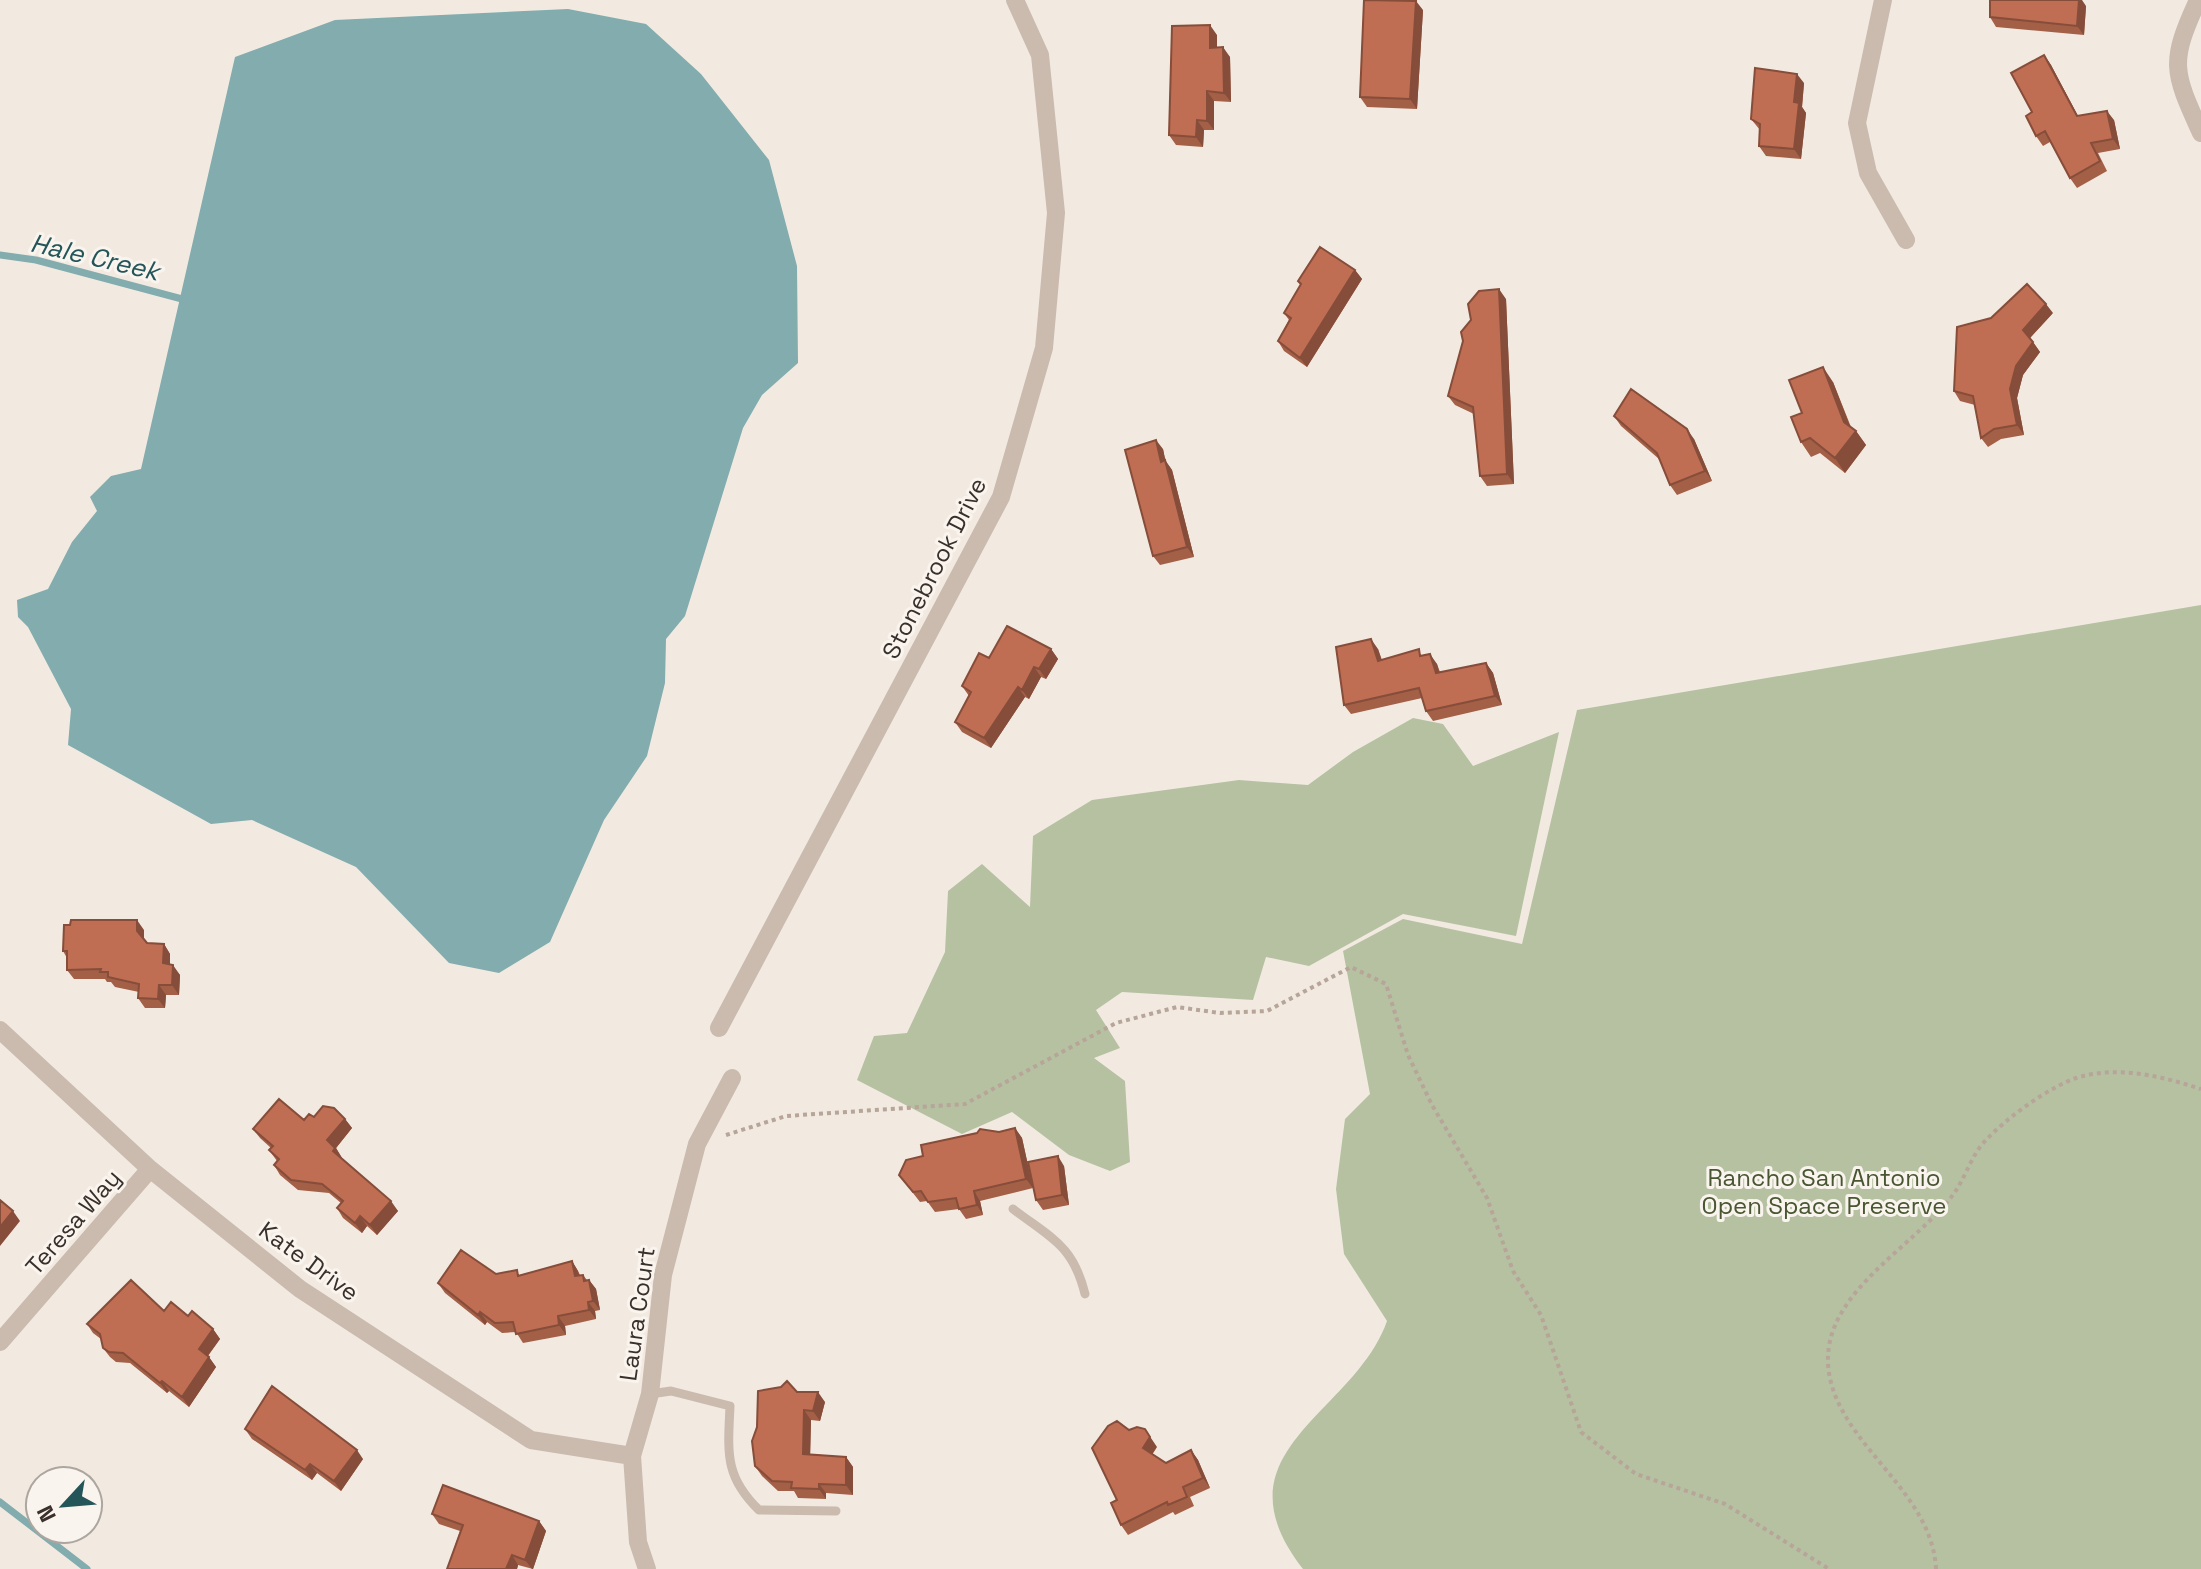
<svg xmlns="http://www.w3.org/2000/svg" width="2201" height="1569" font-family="'Space Grotesk',sans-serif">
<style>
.green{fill:#b6c1a2}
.water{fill:#82acae}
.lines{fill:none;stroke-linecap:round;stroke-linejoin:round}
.stream{stroke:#82acae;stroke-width:7}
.path{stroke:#b6a598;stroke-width:4;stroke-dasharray:4 4;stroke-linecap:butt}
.lane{stroke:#cabbae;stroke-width:9}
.street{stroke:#cabbae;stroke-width:18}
.wall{fill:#a45f47}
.shaded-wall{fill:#864d3a}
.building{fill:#bf6e53;stroke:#864d3a;stroke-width:2}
.labels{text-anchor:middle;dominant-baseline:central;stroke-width:6;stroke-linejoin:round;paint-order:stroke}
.street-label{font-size:24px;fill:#39302c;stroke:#faf4ee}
.park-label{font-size:24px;fill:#485631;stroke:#faf4ee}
.water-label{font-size:26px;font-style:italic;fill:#235559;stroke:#faf4ee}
</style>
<rect width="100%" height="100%" fill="#f2eae1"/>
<!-- green -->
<path class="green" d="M 2201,605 L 2201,1569 L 1303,1569 C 1211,1451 1354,1415 1387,1321 L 1344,1254 L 1336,1189 L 1345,1119 L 1370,1094 L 1343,951 L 1403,919 L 1522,944 L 1577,710 Z
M 1413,718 L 1443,724 L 1473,766 L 1559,732 L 1516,936 L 1403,914 L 1309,966 L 1266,957 L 1253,1000 L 1122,992 L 1096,1010 L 1120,1048 L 1094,1058 L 1125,1081 L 1130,1162 L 1110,1171 L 1069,1155 L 1012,1112 L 962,1134 L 857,1080 L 874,1036 L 907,1033 L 945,952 L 948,891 L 982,864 L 1030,907 L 1033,836 L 1092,800 L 1239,780 L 1308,785 L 1353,752 Z"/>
<!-- water -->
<path class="water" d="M 568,9 L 646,24 L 701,74 L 769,160 L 797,266 L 798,363 L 762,395 L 743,428 L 685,616 L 666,639 L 665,683 L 647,756 L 604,820 L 550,942 L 499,973 L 449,963 L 356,867 L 252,820 L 211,824 L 68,745 L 71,709 L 28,627 L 18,617 L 17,600 L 48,589 L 72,542 L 97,511 L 90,497 L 111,476 L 141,469 L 235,57 L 335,20 Z"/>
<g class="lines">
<!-- stream -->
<path class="stream" d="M 0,255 L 36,260 L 182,299
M 0,1502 L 87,1569"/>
<!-- path -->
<path class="path" d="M 726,1135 L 786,1116 L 965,1104 L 1116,1023 L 1177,1007 L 1220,1013 L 1267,1011 L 1351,967 L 1386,984 L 1408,1055 L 1432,1105 L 1487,1198 L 1513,1271 L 1541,1315 L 1581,1432 L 1636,1474 L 1725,1504 L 1829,1569
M 1936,1569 C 1932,1487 1832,1442 1828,1363 C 1825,1290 1917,1246 1955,1192 C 1966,1176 1972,1154 1986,1140 C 2008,1117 2046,1089 2076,1078 C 2118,1065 2161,1076 2201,1089"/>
<!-- lane -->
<path class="lane" d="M 1013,1209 C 1051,1238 1073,1245 1085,1294
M 650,1394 L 671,1391 L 730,1406 C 728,1452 724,1476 759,1510 L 836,1511"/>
<!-- street -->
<path class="street" d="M 1883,0 L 1857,123 L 1868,173 L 1906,240
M 2198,0 C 2169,63 2173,71 2201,133
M 719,1028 L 1001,497 L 1044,348 L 1056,213 L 1040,55 L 1015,0
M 0,1030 L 150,1169 L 300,1289 L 531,1440 L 632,1456
M 0,1342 L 150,1169
M 647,1569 L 638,1542 L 632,1456 L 650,1394 L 663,1275 L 697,1144 L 732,1078"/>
</g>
<!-- wall -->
<path class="wall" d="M 2086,6 L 2084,35 L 1996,27 L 1990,17 Z
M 1423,10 L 1417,109 L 1367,107 L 1360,97 Z
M 1217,35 L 1217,48 L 1230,57 L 1231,102 L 1214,101 L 1214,130 L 1204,130 L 1203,147 L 1176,145 L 1169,135 Z
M 2044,55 L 2051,65 L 2078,116 L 2114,120 L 2120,149 L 2098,153 L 2107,171 L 2077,188 L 2070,178 L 2050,142 L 2043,146 L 2036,136 L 2032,112 Z
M 1804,83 L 1802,107 L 1806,113 L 1801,159 L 1766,156 L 1759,146 L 1760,130 L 1751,119 Z
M 1355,270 L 1362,279 L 1307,367 L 1284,351 L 1278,341 L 1289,320 L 1284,313 L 1301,285 L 1298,281 Z
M 1506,299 L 1514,484 L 1487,486 L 1480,476 L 1474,414 L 1455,405 L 1448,396 Z
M 2053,313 L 2030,338 L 2040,352 L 2023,375 L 2017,398 L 2024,435 L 2001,439 L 1988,447 L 1981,438 L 1975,405 L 1960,401 L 1954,391 Z
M 1833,382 L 1851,427 L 1856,431 L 1866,445 L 1845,473 L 1820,453 L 1811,457 L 1801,442 Z
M 1614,416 L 1694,439 L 1712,481 L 1677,495 L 1670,485 L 1659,459 L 1621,426 Z
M 1163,449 L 1165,460 L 1172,470 L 1194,557 L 1160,565 L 1153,556 Z
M 1051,649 L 1058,659 L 1046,679 L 1041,677 L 1029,699 L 1025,697 L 991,748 L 962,732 L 955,722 L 969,696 L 962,686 L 989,658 Z
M 1378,649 L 1382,660 L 1424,656 L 1437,664 L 1440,672 L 1486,663 L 1493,673 L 1502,705 L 1433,721 L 1426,711 L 1422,698 L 1351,714 L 1344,705 Z
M 144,930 L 144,939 L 147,943 L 164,944 L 170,954 L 170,964 L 180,975 L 179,995 L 166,995 L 165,1008 L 145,1008 L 138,998 L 139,992 L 115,987 L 111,982 L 107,982 L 105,979 L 74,979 L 67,970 L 67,958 L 63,951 Z
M 314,1117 L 345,1119 L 352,1128 L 336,1148 L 342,1158 L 341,1159 L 398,1211 L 377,1235 L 367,1226 L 362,1233 L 343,1218 L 337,1208 L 341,1203 L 329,1193 L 298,1190 L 280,1175 L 274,1165 L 277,1161 L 269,1150 L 271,1148 L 260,1138 L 253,1129 Z
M 1015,1128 L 1022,1138 L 1033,1188 L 980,1201 L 983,1215 L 966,1219 L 959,1209 L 935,1212 L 927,1201 L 920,1202 L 899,1175 L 923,1156 L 999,1132 Z
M 1064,1166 L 1069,1205 L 1043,1210 L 1036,1200 Z
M 572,1261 L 578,1271 L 580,1275 L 583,1275 L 587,1280 L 589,1280 L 596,1289 L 600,1310 L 595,1311 L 596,1319 L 565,1326 L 566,1335 L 523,1343 L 516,1332 L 502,1333 L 487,1322 L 485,1325 L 445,1293 L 438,1283 L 496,1274 L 520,1275 Z
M 164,1311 L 188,1316 L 213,1329 L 220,1339 L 208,1356 L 216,1367 L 189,1407 L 169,1391 L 167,1393 L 130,1363 L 116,1362 L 110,1357 L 103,1348 L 101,1339 L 93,1333 L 87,1324 Z
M 797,1392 L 825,1402 L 820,1421 L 811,1420 L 810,1454 L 846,1457 L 853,1467 L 853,1495 L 826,1493 L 826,1499 L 798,1498 L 794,1491 L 778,1491 L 762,1476 L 755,1466 L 757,1427 Z
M 245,1429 L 363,1459 L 341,1491 L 317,1473 L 312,1480 L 252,1439 Z
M 1157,1447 L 1152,1454 L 1166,1463 L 1191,1450 L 1198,1460 L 1210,1488 L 1190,1497 L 1194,1506 L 1175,1515 L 1173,1512 L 1128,1535 L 1121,1525 L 1117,1500 Z
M 432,1514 L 539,1521 L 546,1531 L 533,1569 L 518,1565 L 517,1569 L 447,1569 L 460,1531 L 439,1524 Z"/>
<!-- shaded-wall -->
<path class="shaded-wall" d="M 2079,0 L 2082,0 L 2086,6 L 2084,35 L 2077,26 Z
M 1416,1 L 1423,10 L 1417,109 L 1410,99 Z
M 1210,25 L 1217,35 L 1217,58 L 1210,48 Z
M 1223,47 L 1230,57 L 1231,102 L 1224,93 Z
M 2044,55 L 2051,65 L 2083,126 L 2077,116 Z
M 1797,74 L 1804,83 L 1802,107 L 1806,113 L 1801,159 L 1794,149 L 1794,102 Z
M 1207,91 L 1214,101 L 1214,130 L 1207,121 Z
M 2107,111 L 2114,120 L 2120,149 L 2113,139 Z
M 1197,120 L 1204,130 L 1203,147 L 1196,137 Z
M 1355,270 L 1362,279 L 1307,367 L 1300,358 Z
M 1499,289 L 1506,299 L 1514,484 L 1507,474 Z
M 2046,304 L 2053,313 L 2029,339 L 2023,330 Z
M 2033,342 L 2040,352 L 2023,375 L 2017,398 L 2024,435 L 2017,425 L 2010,389 L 2016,366 Z
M 1823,367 L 1833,382 L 1853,434 L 1856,431 L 1866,445 L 1845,473 L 1835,458 L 1844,422 Z
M 1687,429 L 1694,439 L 1712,481 L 1705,471 Z
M 1156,440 L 1163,449 L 1168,472 L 1161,462 Z
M 1165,460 L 1172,470 L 1194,557 L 1187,547 Z
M 1371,639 L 1378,649 L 1385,671 L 1378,661 Z
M 1051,649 L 1058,659 L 1046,679 L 1039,669 Z
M 1430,654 L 1437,664 L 1442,683 L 1436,673 Z
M 1486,663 L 1493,673 L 1502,705 L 1495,696 Z
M 1034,667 L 1041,677 L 1029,699 L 1022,690 Z
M 1018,687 L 1025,697 L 991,748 L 984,738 Z
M 137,920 L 144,930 L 144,941 L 137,931 Z
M 164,944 L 170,954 L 170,973 L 163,963 Z
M 173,965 L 180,975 L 179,995 L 172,985 Z
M 159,985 L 166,995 L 165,1008 L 158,999 Z
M 345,1119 L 352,1128 L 336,1148 L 342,1158 L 340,1161 L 327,1140 Z
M 1015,1128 L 1022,1138 L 1033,1188 L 1026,1179 Z
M 1058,1156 L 1064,1166 L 1069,1205 L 1062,1195 Z
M 974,1191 L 980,1201 L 983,1215 L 977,1205 Z
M 391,1201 L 398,1211 L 377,1235 L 370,1225 Z
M 13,1211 L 20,1221 L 0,1246 L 0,1227 Z
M 360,1216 L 367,1226 L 362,1233 L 355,1223 Z
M 572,1261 L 578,1271 L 582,1286 L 575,1276 Z
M 589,1280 L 596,1289 L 600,1310 L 593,1301 Z
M 588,1302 L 595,1311 L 596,1319 L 589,1310 Z
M 480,1312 L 487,1322 L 485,1325 L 478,1315 Z
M 558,1316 L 565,1326 L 566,1335 L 559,1325 Z
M 213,1329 L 220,1339 L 206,1358 L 199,1349 Z
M 209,1357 L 216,1367 L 189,1407 L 182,1397 Z
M 162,1381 L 169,1391 L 167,1393 L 160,1383 Z
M 818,1392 L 825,1402 L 820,1421 L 813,1411 Z
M 804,1410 L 811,1420 L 810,1464 L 803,1454 Z
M 1145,1429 L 1157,1447 L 1150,1458 L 1143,1448 Z
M 357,1450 L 363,1459 L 341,1491 L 334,1481 Z
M 1191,1450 L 1198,1460 L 1210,1488 L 1203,1478 Z
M 846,1457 L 853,1467 L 853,1495 L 846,1485 Z
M 310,1464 L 317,1473 L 312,1480 L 305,1470 Z
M 819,1484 L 826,1493 L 826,1499 L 819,1489 Z
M 539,1521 L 546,1531 L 533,1569 L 532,1569 L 525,1560 Z
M 512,1555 L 518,1565 L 517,1569 L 506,1569 Z"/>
<!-- building -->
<path class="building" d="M 1364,0 L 1416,1 L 1410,99 L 1360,97 Z
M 1990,0 L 2079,0 L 2077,26 L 1990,17 Z
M 1210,25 L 1210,48 L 1223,47 L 1224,93 L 1207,91 L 1207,121 L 1197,120 L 1196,137 L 1169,135 L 1172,26 Z
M 2044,55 L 2077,116 L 2107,111 L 2113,139 L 2091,143 L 2100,161 L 2070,178 L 2045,131 L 2036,136 L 2026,116 L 2032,112 L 2011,73 Z
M 1755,68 L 1797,74 L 1794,102 L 1799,103 L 1794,149 L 1759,146 L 1760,124 L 1751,119 Z
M 1320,247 L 1355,270 L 1300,358 L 1278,341 L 1291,318 L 1284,313 L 1301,284 L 1298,281 Z
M 2027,284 L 2046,304 L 2023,330 L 2033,342 L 2016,366 L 2010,389 L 2017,425 L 1994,429 L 1981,438 L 1973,396 L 1954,391 L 1957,327 L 1991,318 Z
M 1499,289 L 1507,474 L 1480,476 L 1473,407 L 1448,396 L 1463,341 L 1461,332 L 1471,320 L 1468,304 L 1479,291 Z
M 1823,367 L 1844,422 L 1856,431 L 1835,458 L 1810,438 L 1801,442 L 1791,417 L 1802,413 L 1789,380 Z
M 1631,389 L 1687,429 L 1705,471 L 1670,485 L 1657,453 L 1614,416 Z
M 1156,440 L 1161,462 L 1165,460 L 1187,547 L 1153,556 L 1125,450 Z
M 1007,626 L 1051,649 L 1039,669 L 1034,667 L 1022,690 L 1018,687 L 984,738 L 955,722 L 971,692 L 962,686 L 979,653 L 989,658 Z
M 1371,639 L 1378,661 L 1419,649 L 1420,656 L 1430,654 L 1436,673 L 1486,663 L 1495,696 L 1426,711 L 1419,688 L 1344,705 L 1336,647 Z
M 71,920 L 137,920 L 137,931 L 147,943 L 164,944 L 163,963 L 173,965 L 172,985 L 159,985 L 158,999 L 138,998 L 139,984 L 108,977 L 108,972 L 100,972 L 101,969 L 67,970 L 67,951 L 63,951 L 64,925 L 70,925 Z
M 279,1099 L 304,1120 L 309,1114 L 314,1117 L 323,1106 L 334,1108 L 345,1119 L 327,1140 L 335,1148 L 333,1151 L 391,1201 L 370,1225 L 360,1216 L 355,1223 L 337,1208 L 343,1201 L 322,1184 L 291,1180 L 274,1165 L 279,1159 L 269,1150 L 273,1146 L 253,1129 Z
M 1015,1128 L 1026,1179 L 974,1191 L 977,1205 L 959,1209 L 956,1198 L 928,1202 L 921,1191 L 913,1192 L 899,1175 L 906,1160 L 923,1156 L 921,1145 L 977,1133 L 980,1129 L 999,1132 Z
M 1058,1156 L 1062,1195 L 1036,1200 L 1028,1162 Z
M 0,1200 L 13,1211 L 0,1227 Z
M 461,1250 L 496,1274 L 517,1270 L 518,1276 L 572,1261 L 575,1276 L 583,1275 L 584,1281 L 589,1280 L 593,1301 L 588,1302 L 589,1310 L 558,1316 L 559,1325 L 516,1334 L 513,1322 L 495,1323 L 480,1312 L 478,1315 L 438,1283 Z
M 131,1280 L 164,1311 L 171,1302 L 188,1316 L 192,1311 L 213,1329 L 199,1349 L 209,1357 L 182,1397 L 162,1381 L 160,1383 L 123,1353 L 109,1352 L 103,1348 L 100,1334 L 87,1324 Z
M 787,1381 L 797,1392 L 818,1392 L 813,1411 L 804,1410 L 803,1454 L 846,1457 L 846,1485 L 819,1484 L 819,1489 L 791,1488 L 792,1482 L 772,1481 L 755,1466 L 752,1441 L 757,1427 L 758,1391 L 781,1387 Z
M 272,1386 L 357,1450 L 334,1481 L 310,1464 L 305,1470 L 245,1429 Z
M 1117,1421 L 1129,1430 L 1137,1427 L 1145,1429 L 1150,1437 L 1143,1448 L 1166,1463 L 1191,1450 L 1203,1478 L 1183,1487 L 1187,1497 L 1168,1505 L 1167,1502 L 1121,1525 L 1111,1503 L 1117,1500 L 1092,1448 L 1108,1426 Z
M 443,1485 L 539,1521 L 525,1560 L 512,1555 L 506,1569 L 447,1569 L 463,1525 L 432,1514 Z"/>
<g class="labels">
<!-- street labels -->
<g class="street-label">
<text transform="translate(934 568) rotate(-63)">Stonebrook Drive</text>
<text transform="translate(73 1222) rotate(-49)">Teresa Way</text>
<text transform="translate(309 1261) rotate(36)">Kate Drive</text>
<text transform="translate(637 1314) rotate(-82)">Laura Court</text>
</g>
<!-- park labels -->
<g class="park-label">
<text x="1824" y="1177">Rancho San Antonio<tspan x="1824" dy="28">Open Space Preserve</tspan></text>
</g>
<!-- water labels -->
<g class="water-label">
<text transform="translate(95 257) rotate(13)">Hale Creek</text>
</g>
</g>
<!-- north arrow -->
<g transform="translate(64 1505) rotate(244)"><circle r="38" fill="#faf4ee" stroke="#ada6a0" stroke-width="2"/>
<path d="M0-6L14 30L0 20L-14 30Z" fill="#235559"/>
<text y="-12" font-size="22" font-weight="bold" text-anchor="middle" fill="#39302c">N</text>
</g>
</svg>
